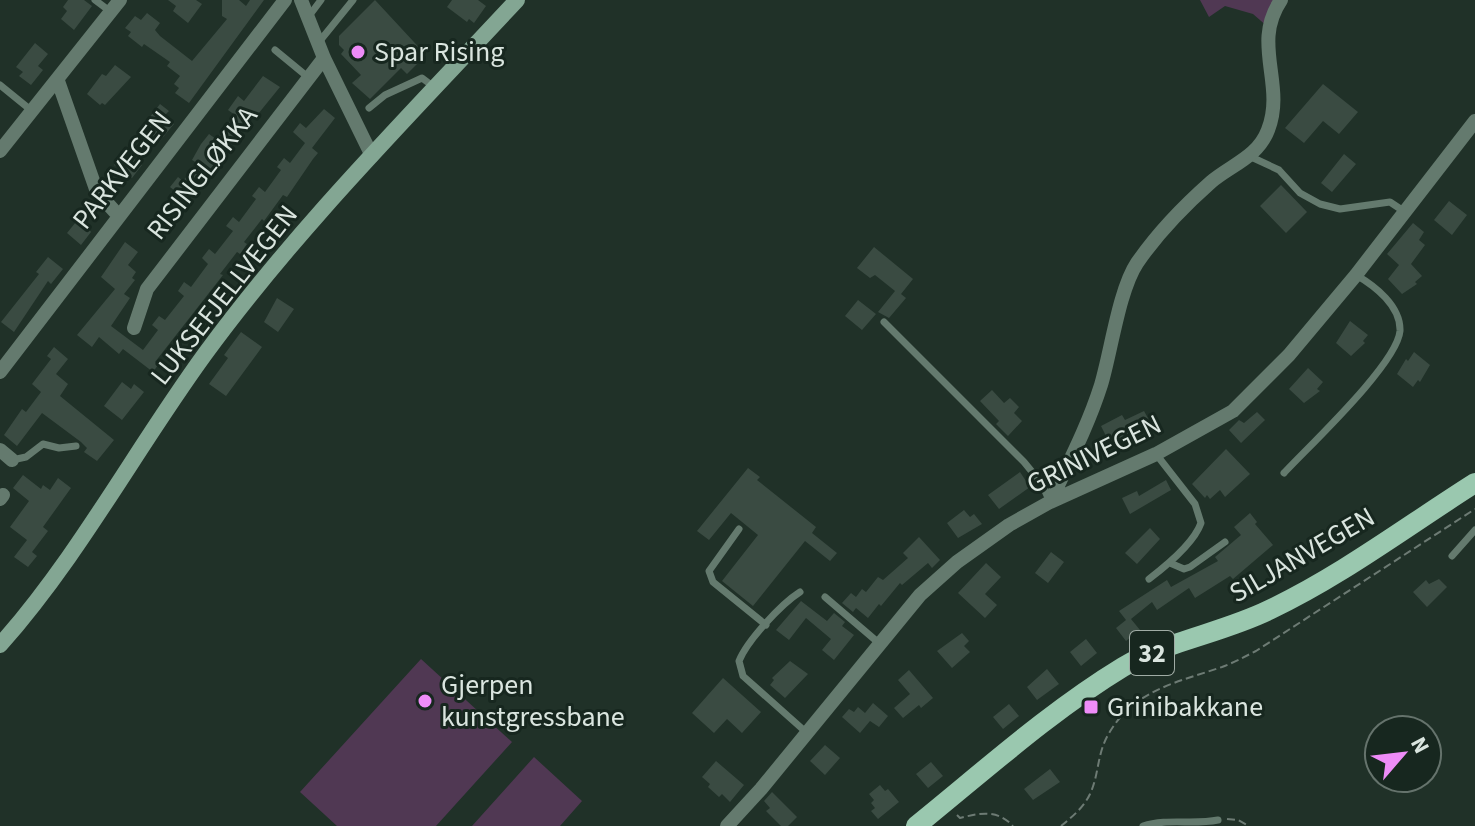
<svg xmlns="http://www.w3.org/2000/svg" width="1475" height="826" font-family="'Source Sans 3',sans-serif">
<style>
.green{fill:#503853}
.building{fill:#3a4b42}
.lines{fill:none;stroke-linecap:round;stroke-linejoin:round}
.path{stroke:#6d7b74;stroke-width:2;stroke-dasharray:8 4;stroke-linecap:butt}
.service{stroke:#647a6e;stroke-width:7}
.minor{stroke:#647a6e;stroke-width:14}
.secondary{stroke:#83a693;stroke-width:16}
.primary{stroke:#9ac8af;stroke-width:20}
.poi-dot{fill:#ee8cf8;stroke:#17271f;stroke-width:3}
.labels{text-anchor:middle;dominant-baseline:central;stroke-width:6;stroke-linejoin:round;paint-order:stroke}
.shield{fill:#17271f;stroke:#a0aca5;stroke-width:2}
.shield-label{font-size:26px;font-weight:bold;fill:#dae5df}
.poi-label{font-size:28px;fill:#dae5df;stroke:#17271f;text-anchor:start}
.street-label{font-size:28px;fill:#dae5df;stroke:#17271f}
</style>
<rect width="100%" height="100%" fill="#203128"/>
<!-- green -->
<path class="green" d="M 1200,0 L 1283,0 L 1268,27 L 1253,14 L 1225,6 L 1209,17 Z
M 421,659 L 512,742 L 436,826 L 337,826 L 300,792 Z
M 534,757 L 582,801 L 560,826 L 472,826 Z"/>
<!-- building -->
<path class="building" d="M 68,0 L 84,0 L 92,6 L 74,30 L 61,19 L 67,11 L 63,7 Z
M 168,0 L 196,0 L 202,4 L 188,23 L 173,11 L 176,6 Z
M 222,0 L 239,0 L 246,6 L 250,0 L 264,0 L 189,103 L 175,93 L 179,88 L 174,84 L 180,76 L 167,66 L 170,62 L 144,44 L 142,47 L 128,36 L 131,32 L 125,28 L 135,16 L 141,20 L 147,13 L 160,23 L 155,30 L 160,36 L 192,61 L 227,19 L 222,16 Z
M 375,0 L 426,55 L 407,74 L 401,68 L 370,99 L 352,83 L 361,75 L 341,54 L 344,50 L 339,45 L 339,36 Z
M 452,0 L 478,0 L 486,6 L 474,23 L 469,19 L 467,22 L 447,7 Z
M 35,43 L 48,54 L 38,66 L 43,70 L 31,85 L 19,76 L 23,72 L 16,67 Z
M 115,65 L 131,77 L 105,105 L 102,103 L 100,105 L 87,94 L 102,74 L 106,76 Z
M 263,76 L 280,87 L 254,119 L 252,118 L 247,124 L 184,208 L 171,197 L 175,191 L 170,187 L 178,177 L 183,181 L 197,163 L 192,160 L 201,144 L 209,134 L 216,139 L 218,137 L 235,115 L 228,110 L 238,96 L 244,101 Z
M 1323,84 L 1358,112 L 1339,134 L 1323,121 L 1304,143 L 1285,128 Z
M 160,104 L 169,111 L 165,115 L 174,124 L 159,142 L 143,126 Z
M 324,109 L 335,118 L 312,148 L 318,153 L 313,159 L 287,197 L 283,195 L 264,221 L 262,219 L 244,242 L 247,244 L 240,254 L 237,252 L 220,274 L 223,275 L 155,362 L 158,365 L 153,372 L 123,349 L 119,354 L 99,337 L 92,347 L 77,335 L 115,289 L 101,277 L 125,242 L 138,252 L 128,265 L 136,272 L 132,278 L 135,280 L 124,294 L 130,298 L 111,326 L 143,350 L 158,330 L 152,325 L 159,316 L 165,320 L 184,296 L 178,291 L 184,282 L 191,287 L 208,264 L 202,258 L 209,249 L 215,254 L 233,231 L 226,226 L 233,217 L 239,222 L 256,199 L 252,196 L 259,187 L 265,192 L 281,170 L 277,167 L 284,158 L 290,163 L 305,143 L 293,132 L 300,123 L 306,128 Z
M 124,151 L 142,165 L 132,178 L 114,165 Z
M 1344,154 L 1356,164 L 1332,192 L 1321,183 Z
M 1281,185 L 1307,212 L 1286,233 L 1260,206 Z
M 1449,201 L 1467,215 L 1452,235 L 1434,220 Z
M 80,217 L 91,226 L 89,229 L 91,232 L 81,245 L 67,233 Z
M 1413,223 L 1424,232 L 1419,240 L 1425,245 L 1411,264 L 1422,276 L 1415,282 L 1417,284 L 1402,294 L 1388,279 L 1399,265 L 1387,254 Z
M 874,247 L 913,279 L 901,294 L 906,298 L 889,318 L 878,312 L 895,291 L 875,275 L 870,278 L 857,268 Z
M 48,257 L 63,269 L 51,284 L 48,281 L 14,332 L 1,322 L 39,274 L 36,272 Z
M 277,298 L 294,309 L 278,332 L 264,322 Z
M 858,300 L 876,314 L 862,330 L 845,316 Z
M 1350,321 L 1368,335 L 1363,341 L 1365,343 L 1351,356 L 1336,343 Z
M 241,332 L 262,347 L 226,396 L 209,384 L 228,358 L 224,355 Z
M 54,347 L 68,359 L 56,374 L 68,384 L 60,396 L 114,440 L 97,461 L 84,452 L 87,448 L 81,442 L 42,413 L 17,446 L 4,435 L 22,409 L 26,412 L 41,392 L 32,384 L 51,359 L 47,356 Z
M 1414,352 L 1430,365 L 1420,382 L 1418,380 L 1413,387 L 1397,374 L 1406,359 L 1408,361 Z
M 1308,368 L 1323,382 L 1317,389 L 1320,391 L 1304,403 L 1289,389 Z
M 122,382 L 131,389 L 134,384 L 144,392 L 122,420 L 104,406 Z
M 992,390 L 1004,403 L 1010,398 L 1019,407 L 1014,413 L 1022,421 L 1008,436 L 996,424 L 999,421 L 980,401 Z
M 1144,411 L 1149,420 L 1138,428 L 1140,431 L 1133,435 L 1135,439 L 1125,444 L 1123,440 L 1111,446 L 1101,426 L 1122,415 L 1125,420 Z
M 1257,412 L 1265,420 L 1241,443 L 1229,430 L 1239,420 L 1244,423 Z
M 1226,449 L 1250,474 L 1225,497 L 1220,490 L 1210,499 L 1207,495 L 1205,498 L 1192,484 Z
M 748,468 L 760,477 L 757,480 L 816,527 L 812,533 L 837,553 L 830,561 L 805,541 L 753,606 L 722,581 L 758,535 L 731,513 L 709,540 L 697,531 Z
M 1020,472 L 1030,487 L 999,509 L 988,495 Z
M 23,475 L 41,489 L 43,485 L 50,490 L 58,478 L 71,488 L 43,527 L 48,531 L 32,552 L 37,556 L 28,567 L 14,557 L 27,540 L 10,527 L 29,501 L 13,488 Z
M 1166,480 L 1171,490 L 1130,514 L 1122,498 L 1137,491 L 1139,496 Z
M 964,510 L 970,517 L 974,514 L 982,524 L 958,538 L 947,523 Z
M 1250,513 L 1257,522 L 1255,524 L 1273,545 L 1233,579 L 1230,576 L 1195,598 L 1189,588 L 1157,610 L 1152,602 L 1131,619 L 1140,630 L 1126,641 L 1116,628 L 1126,620 L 1119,611 L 1167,580 L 1171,587 L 1218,561 L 1215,557 L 1241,535 L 1234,527 Z
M 1150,528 L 1160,539 L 1137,564 L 1125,553 Z
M 919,537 L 940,560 L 932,568 L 928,563 L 902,585 L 900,583 L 881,606 L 879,604 L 868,618 L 856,608 L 853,612 L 842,603 L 851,593 L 856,597 L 862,589 L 866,592 L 878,577 L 883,580 L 908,558 L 903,553 Z
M 1051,552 L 1064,562 L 1048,583 L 1035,573 Z
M 986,563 L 1001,577 L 985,594 L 997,605 L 985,618 L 958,593 Z
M 1439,579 L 1447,587 L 1427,607 L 1413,592 L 1426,580 L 1429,584 Z
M 801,601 L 827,621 L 834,613 L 845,622 L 842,626 L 854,635 L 834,660 L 822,650 L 831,639 L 806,618 L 789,640 L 776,630 Z
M 962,633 L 969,641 L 964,646 L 970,652 L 952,668 L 937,651 Z
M 1086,639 L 1097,653 L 1081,666 L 1070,652 Z
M 790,661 L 808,674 L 785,698 L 770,685 L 774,680 L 772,678 Z
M 1047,669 L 1059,684 L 1037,700 L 1027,687 Z
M 909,670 L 933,698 L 921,708 L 919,705 L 903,718 L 894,708 L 910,694 L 898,680 Z
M 723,678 L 761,712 L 742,733 L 727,719 L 714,733 L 692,713 Z
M 873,703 L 888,716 L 879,727 L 870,721 L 860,733 L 842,717 L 849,709 L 854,712 L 858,707 L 865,713 Z
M 1009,704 L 1019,716 L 1003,729 L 993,717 Z
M 825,745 L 840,758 L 825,775 L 810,761 Z
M 716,761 L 744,785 L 730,802 L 722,794 L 719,797 L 708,787 L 710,784 L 702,777 Z
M 931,762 L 943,776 L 928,788 L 916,774 Z
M 1050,769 L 1060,782 L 1033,800 L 1024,789 Z
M 880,785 L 885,791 L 888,789 L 899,802 L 878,819 L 871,811 L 875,808 L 871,803 L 874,800 L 869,794 Z
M 772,792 L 797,817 L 788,826 L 781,826 L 766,811 L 770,808 L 764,801 Z"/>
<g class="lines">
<!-- path -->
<path class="path" d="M 957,815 L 960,818 C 980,813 997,809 1013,826
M 1227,819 L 1238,820 L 1249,826
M 1061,826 C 1072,817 1084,807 1090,794 C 1099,775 1097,754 1108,735 C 1133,690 1178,682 1222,667 C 1233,663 1244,657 1256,651 L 1475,509"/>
<!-- service -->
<path class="service" d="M 95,0 L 111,12
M 309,16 L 321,0
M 319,42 L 353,0
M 275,50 L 309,78
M 0,85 L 32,111
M 369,108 L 385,95 L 422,78 L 434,87
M 1249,156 L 1279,170 L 1300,193 L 1320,204 L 1340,209 L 1390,202 L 1405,212
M 884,322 L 1024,462 L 1042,484 L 1049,500
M 12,460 L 26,457 L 43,444 L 59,448 L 76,446
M 1284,473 C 1309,446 1397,364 1400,331 C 1401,306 1375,286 1356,275
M 739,529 L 709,571 L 713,582 L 766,625
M 1452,556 L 1475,530
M 1170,563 L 1184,569 L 1190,567 L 1225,542
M 1149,579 C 1166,566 1194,543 1201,523 L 1195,504 L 1156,454
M 800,592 C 781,604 747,641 739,661 L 743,676 L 807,733
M 825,597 L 880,644
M 1143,826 C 1167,818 1193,825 1218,820"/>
<!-- minor -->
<path class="minor" d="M 301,0 L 324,58 L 372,156
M 58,81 L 97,192 L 118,215
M 0,151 L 120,0
M 134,328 L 147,289 L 324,58
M 0,372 L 285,0
M 0,450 L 12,460
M 0,499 L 3,495
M 1050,502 C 1068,464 1088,426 1101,385 C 1111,352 1119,290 1137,263 C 1157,234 1185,205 1211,182 C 1231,165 1258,157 1268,130 C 1286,84 1251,44 1281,0
M 727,826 L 761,789 L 920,595 L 957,562 L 1009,525 L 1050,502 L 1156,454 L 1233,411 L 1289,355 L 1356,275 L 1475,121"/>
<!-- secondary -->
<path class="secondary" d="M 0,645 C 79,556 135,450 205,354 C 298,227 410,115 517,0"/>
<!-- primary -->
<path class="primary" d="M 916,826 C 983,772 1049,712 1123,667 C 1167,641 1222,633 1269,610 C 1341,576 1407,526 1475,483"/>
</g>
<!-- markers -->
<g class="poi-dot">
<circle cx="358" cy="52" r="8"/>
<circle cx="425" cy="701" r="8"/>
<rect x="1083" y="699" width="16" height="16" rx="4"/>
</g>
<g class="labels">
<!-- shield labels -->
<rect class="shield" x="1130" y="631" width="44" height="44" rx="6"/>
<g class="shield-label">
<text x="1152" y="653">32</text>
</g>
<!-- poi labels -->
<g class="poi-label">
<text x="374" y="52">Spar Rising</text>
<text x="441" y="685">Gjerpen<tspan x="441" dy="32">kunstgressbane</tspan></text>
<text x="1107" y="707">Grinibakkane</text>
</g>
<!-- street labels -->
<g class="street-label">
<text transform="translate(122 170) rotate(-52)">PARKVEGEN</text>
<text transform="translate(202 173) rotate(-52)">RISINGLØKKA</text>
<text transform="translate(224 295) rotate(-52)">LUKSEFJELLVEGEN</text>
<text transform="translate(1094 454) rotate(-26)">GRINIVEGEN</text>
<text transform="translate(1302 555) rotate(-30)">SILJANVEGEN</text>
</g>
</g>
<!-- north arrow -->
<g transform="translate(1403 754) rotate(62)"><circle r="38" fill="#17271f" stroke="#65736c" stroke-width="2"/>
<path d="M0-6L14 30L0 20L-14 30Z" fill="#ee8cf8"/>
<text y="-12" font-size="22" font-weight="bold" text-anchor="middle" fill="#dae5df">N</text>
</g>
</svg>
